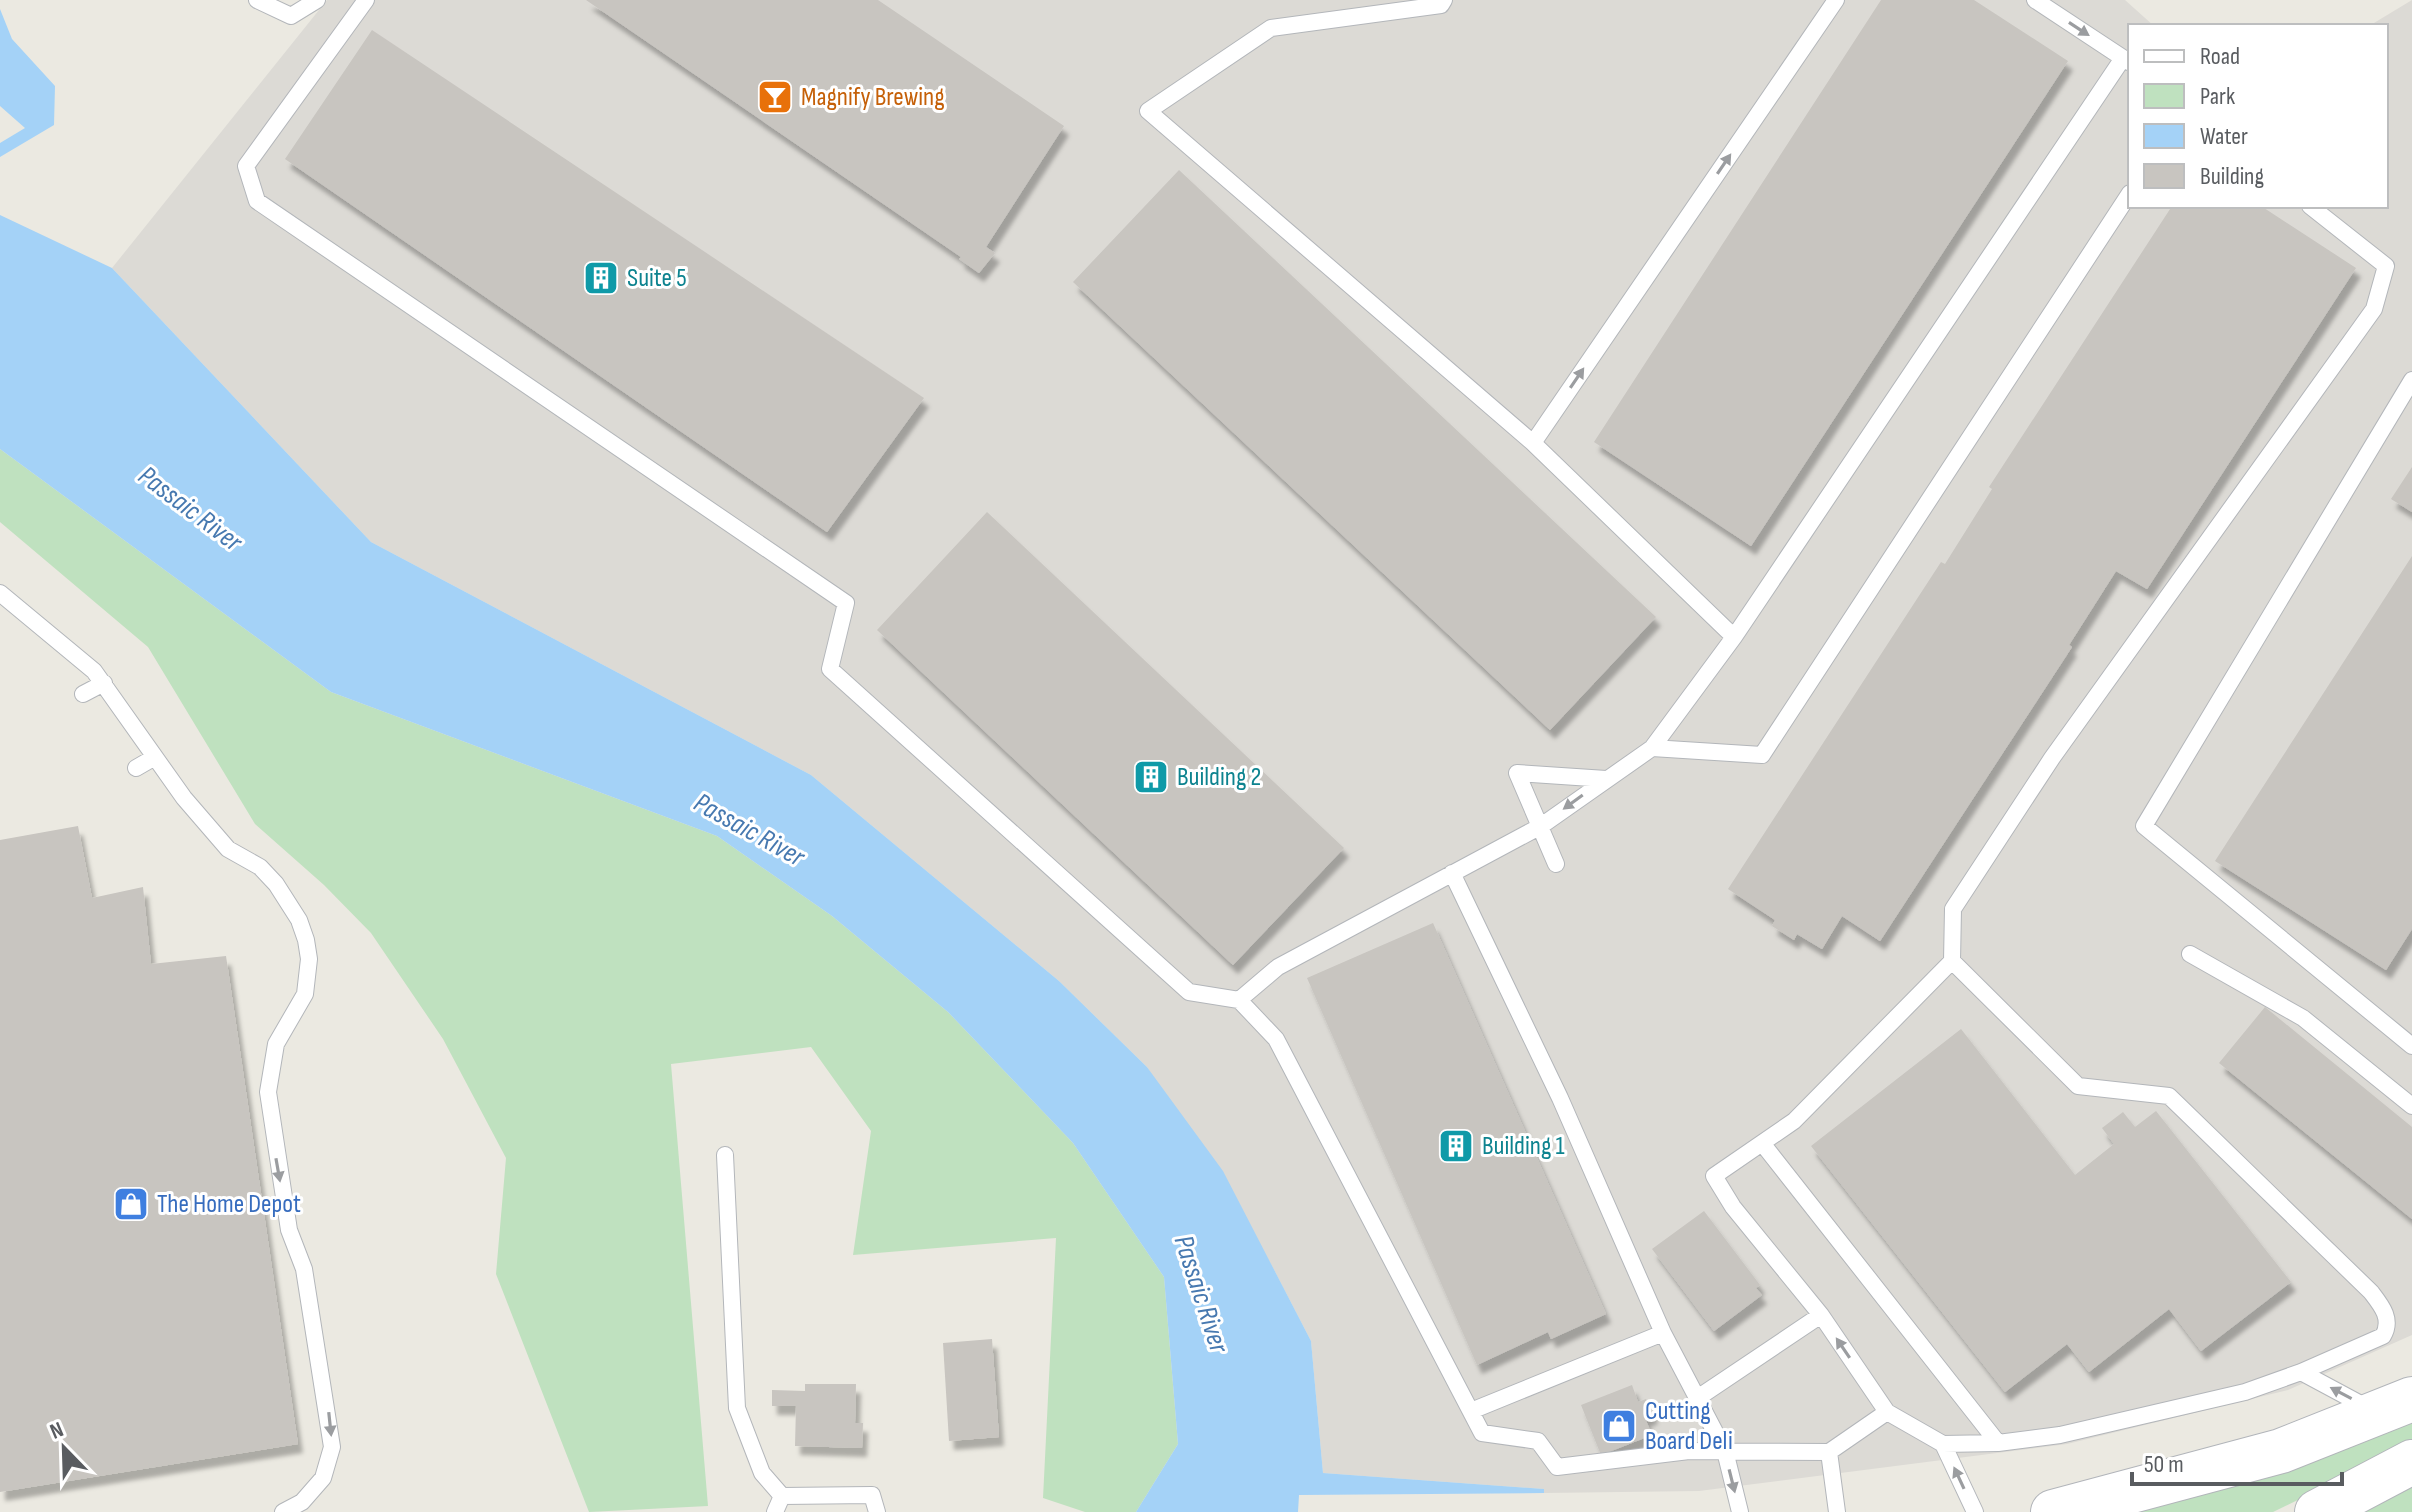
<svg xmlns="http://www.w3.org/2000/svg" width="2412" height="1512" font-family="'Sofia Sans Condensed',sans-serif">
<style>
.industrial{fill:#dcdad5}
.green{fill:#bfe1bf}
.water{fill:#a4d2f7}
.building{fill:#c8c5c0;filter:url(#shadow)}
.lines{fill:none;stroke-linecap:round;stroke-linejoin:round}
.lane-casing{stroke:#b3b6ba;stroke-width:18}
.secondary-casing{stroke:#b2b5ba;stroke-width:46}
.lane{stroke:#fff;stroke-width:16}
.secondary{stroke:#fff;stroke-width:44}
.oneway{fill:#9b9da0}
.labels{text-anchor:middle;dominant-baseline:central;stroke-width:6;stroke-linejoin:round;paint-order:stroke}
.food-label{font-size:26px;fill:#c56008;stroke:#fff;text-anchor:start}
.culture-label{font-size:26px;fill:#0d838f;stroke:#fff;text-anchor:start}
.shop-label{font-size:26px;fill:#366cbe;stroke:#fff;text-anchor:start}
.water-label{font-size:28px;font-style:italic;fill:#4779b0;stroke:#fff}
</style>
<defs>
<filter id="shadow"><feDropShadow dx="5" dy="9" stdDeviation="2" flood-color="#0004"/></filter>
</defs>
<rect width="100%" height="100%" fill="#ebe9e1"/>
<!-- industrial -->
<path class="industrial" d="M 327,0 L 2125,0 L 2154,26 L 2130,26 L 2130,206 L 2386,206 L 2386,26 L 2369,26 L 2412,0 L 2412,1335 L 2288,1390 L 2067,1444 L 1699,1491 L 1544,1493 L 1544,1489 L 1323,1473 L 1311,1341 L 1271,1264 L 1147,1067 L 1059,981 L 811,775 L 371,542 L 112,268 Z"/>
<!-- green -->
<path class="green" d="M 0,449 L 331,692 L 717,836 L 832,916 L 948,1012 L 1073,1143 L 1164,1277 L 1178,1444 L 1136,1512 L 1085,1512 L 1043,1498 L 1056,1238 L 853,1255 L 871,1131 L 811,1047 L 671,1064 L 708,1506 L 589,1512 L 496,1274 L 506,1158 L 443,1039 L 371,933 L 324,885 L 255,824 L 148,647 L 0,522 Z
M 2412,1417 L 2412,1444 L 2273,1512 L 2119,1512 Z
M 2412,1475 L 2412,1512 L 2341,1512 Z"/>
<!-- water -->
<path class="water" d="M 0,9 L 12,39 L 55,86 L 54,125 L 0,157 L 0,143 L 25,128 L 0,106 Z
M 0,215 L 112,268 L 371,542 L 811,775 L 1059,981 L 1147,1067 L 1223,1171 L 1311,1341 L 1323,1473 L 1544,1489 L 1544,1493 L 1299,1495 L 1298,1512 L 1136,1512 L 1178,1444 L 1164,1277 L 1073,1143 L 948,1012 L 832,916 L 717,836 L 331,692 L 0,449 Z"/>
<!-- building -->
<path class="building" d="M 586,0 L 878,0 L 1064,126 L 986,247 L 995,253 L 979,273 L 959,259 L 961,257 Z
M 1881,0 L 1974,0 L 2068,61 L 1751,546 L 1594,442 Z
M 372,30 L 924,398 L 827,532 L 285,159 Z
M 1179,170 L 1656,617 L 1550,730 L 1073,282 Z
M 2172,206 L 2261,206 L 2356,268 L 2147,589 L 2116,571 L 2069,645 L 2072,647 L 1880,941 L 1842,916 L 1822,949 L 1797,934 L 1794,940 L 1772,926 L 1775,920 L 1728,889 L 1941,562 L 1945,564 L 1992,489 L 1989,487 Z
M 2412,467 L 2412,512 L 2391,499 Z
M 987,512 L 1344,848 L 1233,965 L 877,630 Z
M 2412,556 L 2412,929 L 2386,970 L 2215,861 Z
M 78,826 L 92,898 L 143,887 L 151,964 L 226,956 L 298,1444 L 0,1492 L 0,840 Z
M 1433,923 L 1606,1314 L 1551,1339 L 1548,1332 L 1477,1365 L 1307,978 Z
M 2265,1007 L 2412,1127 L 2412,1219 L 2219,1063 Z
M 1961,1029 L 2075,1175 L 2114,1144 L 2102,1128 L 2123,1112 L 2135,1127 L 2156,1111 L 2291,1282 L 2201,1351 L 2169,1309 L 2089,1372 L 2067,1344 L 2005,1392 L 1811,1146 Z
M 1704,1211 L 1760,1285 L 1756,1288 L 1762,1295 L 1714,1331 L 1652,1249 Z
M 992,1339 L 999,1437 L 949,1441 L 943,1343 Z
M 805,1384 L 856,1384 L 855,1423 L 863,1423 L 862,1448 L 795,1446 L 796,1406 L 772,1406 L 772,1390 L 805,1391 Z
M 1632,1385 L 1638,1402 L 1646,1399 L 1653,1415 L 1645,1418 L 1652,1435 L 1601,1455 L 1581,1405 Z"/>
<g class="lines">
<!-- lane casing -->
<g class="lane-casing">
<path id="lane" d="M 257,0 L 291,16 L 317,0
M 366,0 L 246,166 L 257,201 L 846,603 L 830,669 L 1189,992 L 1239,1000 L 1276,1039 L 1482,1433 L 1538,1441 L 1557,1467 L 1689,1451 L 1829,1452 L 1887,1412 L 1943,1444 L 1998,1443 L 2060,1435 L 2245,1392 L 2301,1372 L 2383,1336 C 2393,1319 2381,1305 2371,1292 L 2169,1096 L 2078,1086 L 1952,961
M 1444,0 L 1441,5 L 1271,28 L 1148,111 L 1533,443 L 1734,637
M 2035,0 L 2129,62
M 2412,380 L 2144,826 L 2412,1046
M 1533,443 L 1836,0
M 0,593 L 94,671 L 184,798 L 228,849 L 260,867 L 276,884 L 299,920 L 306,940 L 309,959 L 305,994 L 276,1044 L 268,1092 L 289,1230 L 304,1269 L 332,1447 L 323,1478 L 302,1502 L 283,1512
M 83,694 L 104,683
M 1652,748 L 1762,755 L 2130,193
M 136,768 L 155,757
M 1517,773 L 1556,864
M 1517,773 L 1606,779
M 1452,873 L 1560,1098 L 1663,1333 L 1725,1451 L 1740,1512
M 2190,954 L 2303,1018 L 2412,1106
M 1239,1000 L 1278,967 L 1541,826 L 1652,748 L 1734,637 L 2123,58
M 1762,1143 L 1998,1443
M 725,1155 L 737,1408 L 762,1473 L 782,1496
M 2301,1372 L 2370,1409
M 1699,1397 L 1821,1315
M 1471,1411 L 1663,1333
M 1887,1412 L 1821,1315 L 1733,1207 L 1714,1176 L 1794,1121 L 1952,961 L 1953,909 L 2052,758 L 2374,309 L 2386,266 L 2310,206
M 1943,1444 L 1975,1512
M 1829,1452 L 1837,1512
M 775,1512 L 782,1496 L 872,1495 L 877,1512"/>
</g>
<!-- secondary casing -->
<g class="secondary-casing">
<path id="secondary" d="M 2053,1512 L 2281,1451 L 2412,1399
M 2317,1512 L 2412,1462"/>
</g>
<!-- lane -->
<use href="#lane" class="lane"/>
<!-- secondary -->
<use href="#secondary" class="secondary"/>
</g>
<!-- one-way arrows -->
<defs><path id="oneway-solid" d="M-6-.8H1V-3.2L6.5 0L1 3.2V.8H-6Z" transform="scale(2)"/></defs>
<g class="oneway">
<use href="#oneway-solid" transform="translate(2079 29) rotate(33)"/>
<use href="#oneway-solid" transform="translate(1724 164) rotate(-56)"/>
<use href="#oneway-solid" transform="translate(1577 378) rotate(-56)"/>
<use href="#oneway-solid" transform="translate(1573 802) rotate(144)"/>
<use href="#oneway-solid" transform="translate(278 1170) rotate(80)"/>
<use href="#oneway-solid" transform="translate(1843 1348) rotate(-124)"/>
<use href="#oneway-solid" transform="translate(2341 1393) rotate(-152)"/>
<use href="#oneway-solid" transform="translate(330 1424) rotate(84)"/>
<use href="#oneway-solid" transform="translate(1959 1478) rotate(-115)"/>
<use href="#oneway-solid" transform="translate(1732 1481) rotate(76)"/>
</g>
<!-- icons -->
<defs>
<g id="bar-square" transform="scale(1.8)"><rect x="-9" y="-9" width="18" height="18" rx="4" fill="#e8710a" stroke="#fff"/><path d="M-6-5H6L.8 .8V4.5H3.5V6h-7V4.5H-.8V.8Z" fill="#fff"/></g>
<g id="building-square" transform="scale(1.8)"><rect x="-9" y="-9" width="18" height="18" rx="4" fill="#0f9aa8" stroke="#fff"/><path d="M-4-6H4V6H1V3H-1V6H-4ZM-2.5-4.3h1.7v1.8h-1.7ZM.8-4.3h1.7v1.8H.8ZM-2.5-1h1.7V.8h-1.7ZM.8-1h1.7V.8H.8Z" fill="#fff"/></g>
<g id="shop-square" transform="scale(1.8)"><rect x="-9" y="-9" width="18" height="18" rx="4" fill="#3f7fe0" stroke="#fff"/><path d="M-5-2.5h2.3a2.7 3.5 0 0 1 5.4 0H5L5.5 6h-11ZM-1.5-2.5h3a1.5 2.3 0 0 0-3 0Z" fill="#fff"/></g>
</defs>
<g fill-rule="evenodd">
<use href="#bar-square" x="775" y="97"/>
<use href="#building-square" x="601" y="278"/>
<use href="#building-square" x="1151" y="777"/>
<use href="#building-square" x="1456" y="1146"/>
<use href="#shop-square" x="131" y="1204"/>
<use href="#shop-square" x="1619" y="1426"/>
</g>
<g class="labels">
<!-- food labels -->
<g class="food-label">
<text x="801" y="97">Magnify Brewing</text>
</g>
<!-- culture labels -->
<g class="culture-label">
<text x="627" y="278">Suite 5</text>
<text x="1177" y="777">Building 2</text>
<text x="1482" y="1146">Building 1</text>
</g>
<!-- shop labels -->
<g class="shop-label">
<text x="157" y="1204">The Home Depot</text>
<text x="1645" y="1411">Cutting<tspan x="1645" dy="30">Board Deli</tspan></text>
</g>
<!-- water labels -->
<g class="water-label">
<text transform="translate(190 509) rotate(37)">Passaic River</text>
<text transform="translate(749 830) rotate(29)">Passaic River</text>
<text transform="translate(1201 1294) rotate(72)">Passaic River</text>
</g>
</g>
<!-- legend -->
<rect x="2128" y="24" width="260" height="184" fill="#ffffff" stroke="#bdbebf" stroke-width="2"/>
<rect x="2144" y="50" width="40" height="12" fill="#ffffff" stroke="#bdbebf" stroke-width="2"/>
<text x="2200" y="64" font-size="24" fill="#595c60">Road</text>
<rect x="2144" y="84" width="40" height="24" fill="#bfe1bf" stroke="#bdbebf" stroke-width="2"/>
<text x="2200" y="104" font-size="24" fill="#595c60">Park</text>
<rect x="2144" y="124" width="40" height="24" fill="#a4d2f7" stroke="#bdbebf" stroke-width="2"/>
<text x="2200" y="144" font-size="24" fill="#595c60">Water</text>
<rect x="2144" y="164" width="40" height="24" fill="#c8c5c0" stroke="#bdbebf" stroke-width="2"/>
<text x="2200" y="184" font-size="24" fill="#595c60">Building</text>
<!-- north arrow -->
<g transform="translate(64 1448) rotate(337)" stroke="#ffffff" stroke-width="6" paint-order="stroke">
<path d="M0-6L14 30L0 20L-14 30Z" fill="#595c60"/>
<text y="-12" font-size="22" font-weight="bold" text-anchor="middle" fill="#595c60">N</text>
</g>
<!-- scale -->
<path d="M2132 1472v12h210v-12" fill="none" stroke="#595c60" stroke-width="4"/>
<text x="2144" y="1472" font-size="24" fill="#595c60" stroke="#ffffff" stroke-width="6" paint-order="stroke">50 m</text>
</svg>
